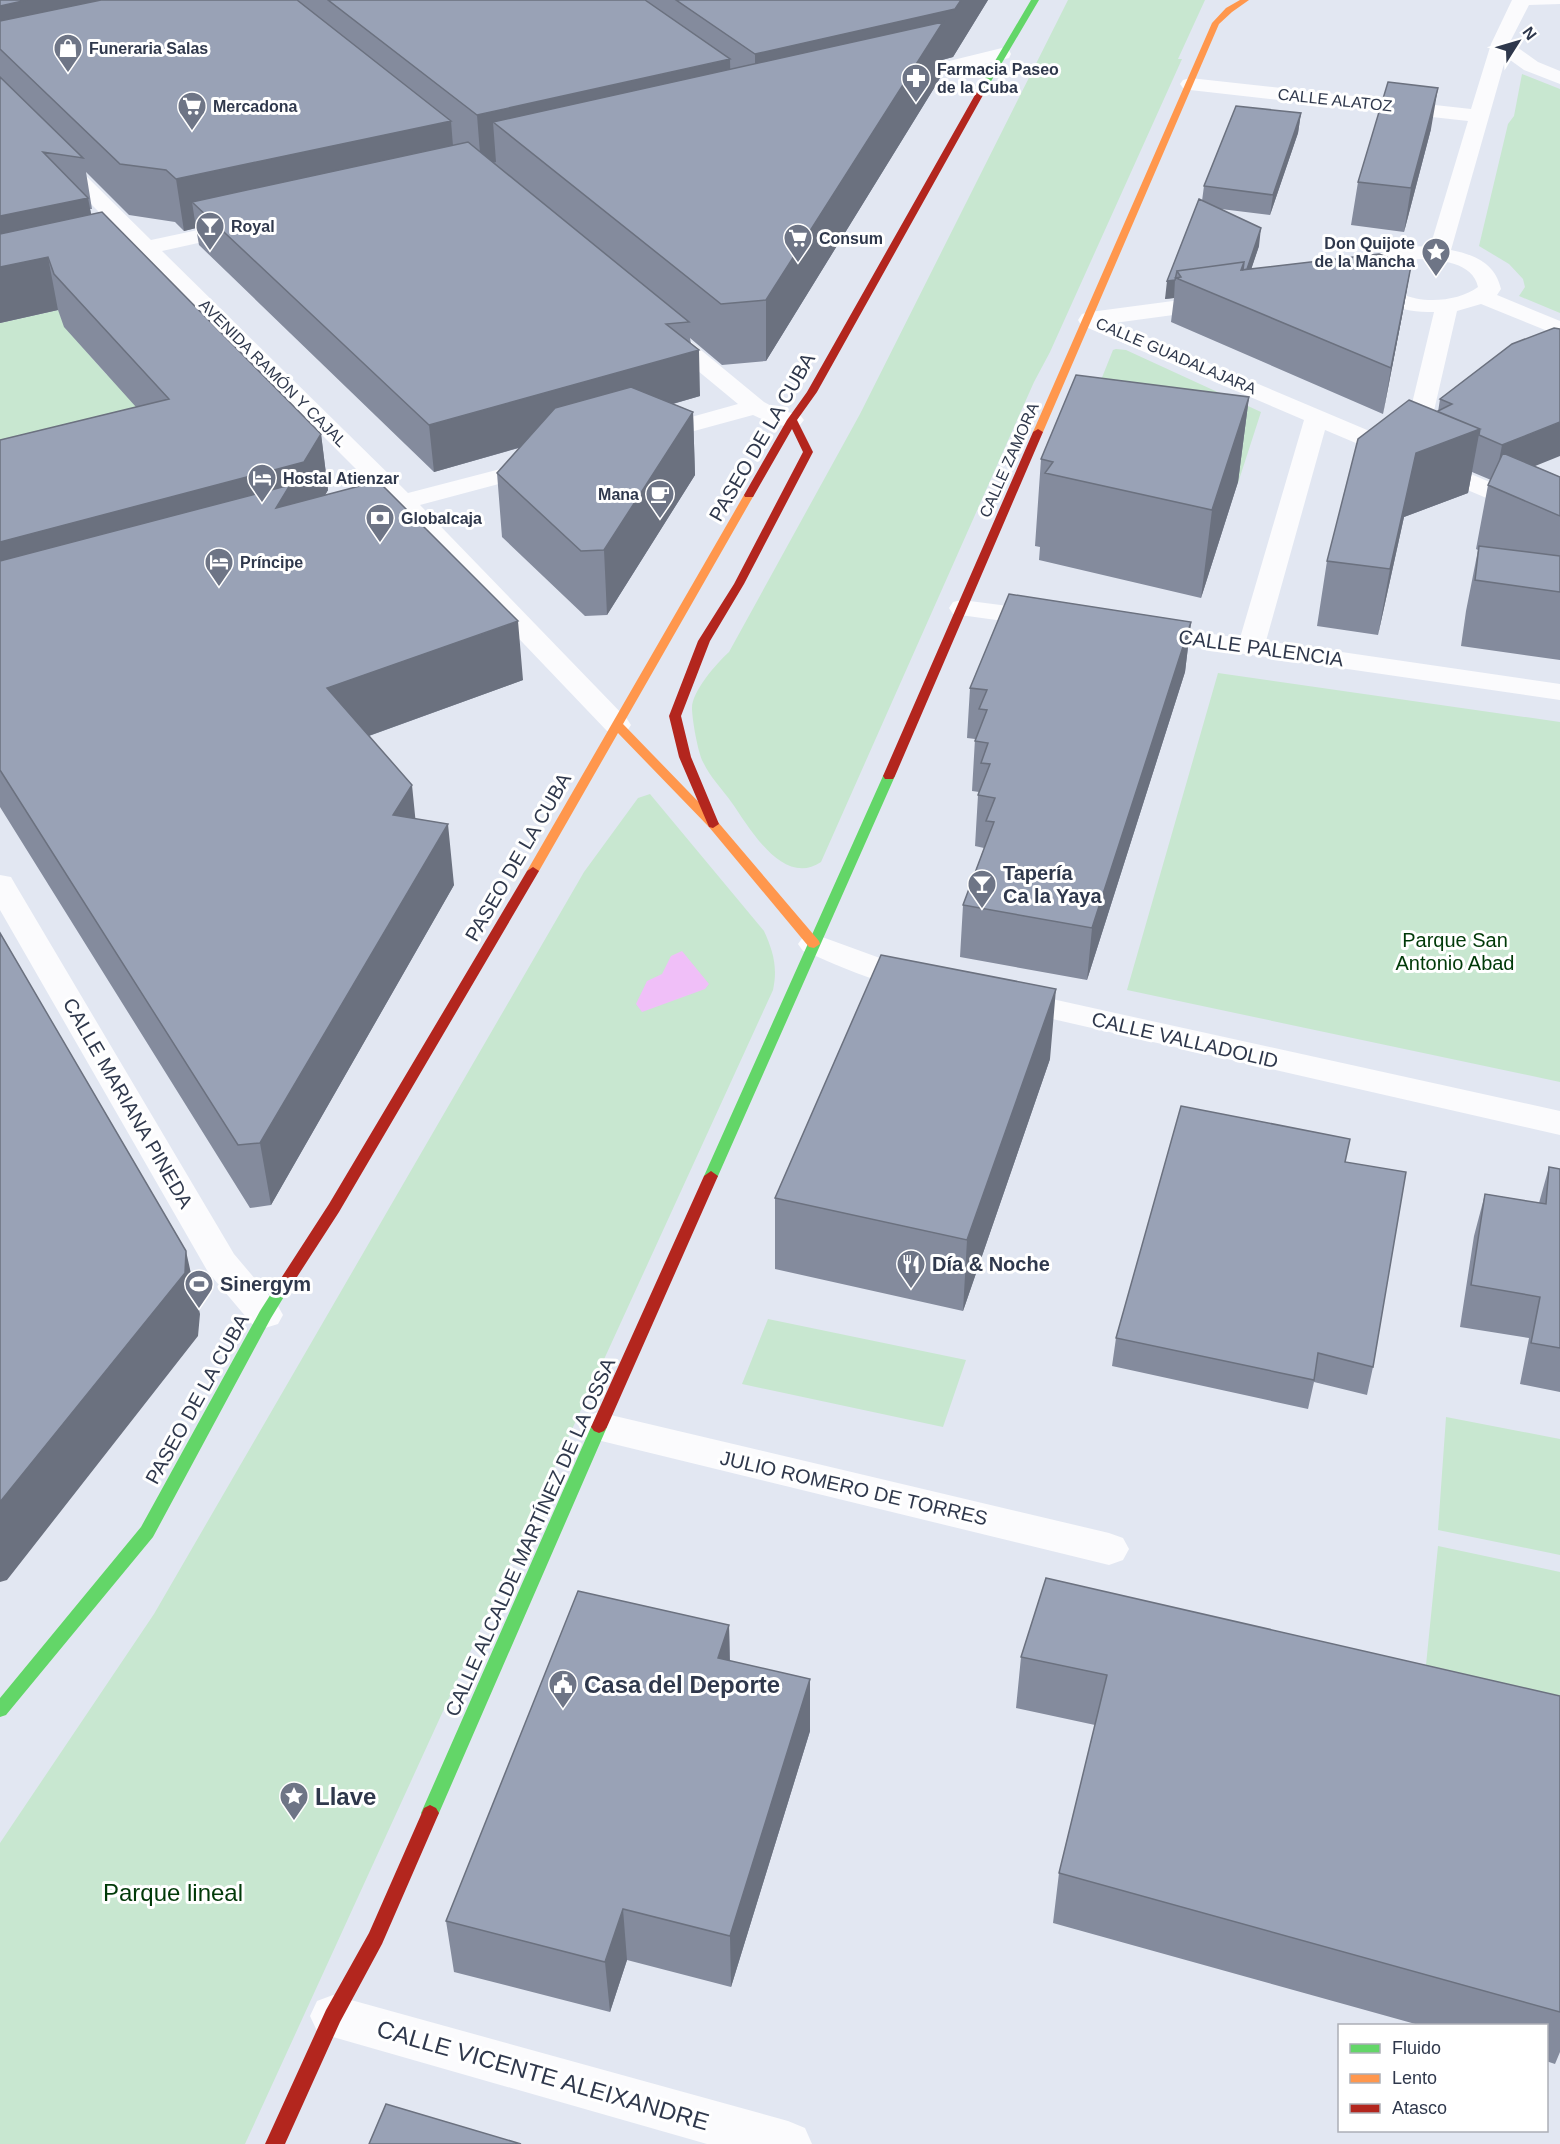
<svg xmlns="http://www.w3.org/2000/svg" width="1560" height="2144" font-family="Arial,sans-serif">
<style>
.green{fill:#c8e7d0}
.water{fill:#f0bff8}
.lines{fill:none;stroke-linecap:round;stroke-linejoin:round}
.street{fill:#fbfbfd;fill-rule:evenodd}
.fast{fill:#63d668;fill-rule:evenodd}
.slow{fill:#ff974d;fill-rule:evenodd}
.jam{fill:#b3261e;fill-rule:evenodd}
.wall{fill:#848b9d}
.shaded-wall{fill:#6b717f}
.building{fill:#99a2b6;stroke:#6b717f;stroke-width:1.5}
.labels{text-anchor:middle;dominant-baseline:central;stroke-width:6;stroke-linejoin:round;paint-order:stroke}
.far-poi-label{font-size:16px;font-weight:bold;fill:#2f384c;stroke:#fff;text-anchor:start}
.far-street-label{font-size:16px;fill:#2f384c;stroke:#fff}
.street-label{font-size:20px;fill:#2f384c;stroke:#fff}
.poi-label{font-size:20px;font-weight:bold;fill:#2f384c;stroke:#fff;text-anchor:start}
.park-label{font-size:20px;fill:#003908;stroke:#fff}
.near-poi-label{font-size:24px;font-weight:bold;fill:#2f384c;stroke:#fff;text-anchor:start}
.near-park-label{font-size:24px;fill:#003908;stroke:#fff}
.near-street-label{font-size:24px;fill:#2f384c;stroke:#fff}
</style>
<rect width="100%" height="100%" fill="#e2e7f2"/>
<!-- green -->
<path class="green" d="M 1068,0 L 1205,0 L 1178,59 L 1182,59 L 1050,352 L 1034,382 L 821,862 C 783,888 749,827 732,803 C 723,790 710,777 703,762 C 698,753 692,719 692,708 C 692,691 717,663 729,652 L 860,414 Z
M 1522,74 L 1560,89 L 1560,313 L 1519,296 L 1525,287 L 1523,279 L 1509,264 L 1479,246 L 1508,124 L 1514,116 Z
M 58,310 L 85,350 L 107,375 L 116,373 L 163,424 L 0,499 L 0,323 Z
M 1116,349 L 1126,350 L 1261,412 L 1238,483 L 1069,460 L 1113,350 Z
M 1218,673 L 1560,722 L 1560,1082 L 1127,990 Z
M 650,794 L 764,931 C 773,951 778,967 773,990 L 245,2144 L 0,2144 L 0,1843 L 154,1614 L 584,872 L 638,798 Z
M 768,1319 L 966,1360 L 943,1427 L 742,1384 Z
M 1446,1417 L 1560,1439 L 1560,1555 L 1438,1530 Z
M 1438,1546 L 1560,1572 L 1560,1697 L 1426,1665 Z"/>
<!-- water -->
<path class="water" d="M 682,951 L 709,984 L 705,989 L 642,1012 L 636,1004 L 647,981 L 662,974 L 671,956 Z"/>
<g class="lines">
<!-- street -->
<path class="street" d="M 1512,0 L 1560,0 L 1560,4 L 1529,5 L 1510,42 L 1538,62 L 1560,71 L 1560,84 L 1524,70 L 1506,57 L 1451,250 C 1475,255 1495,263 1501,289 L 1497,295 L 1560,321 L 1560,336 L 1481,304 L 1457,311 L 1427,441 L 1430,448 L 1424,454 L 1560,512 L 1560,529 L 1325,430 L 1266,641 L 1560,684 L 1560,700 L 1135,638 L 1132,632 L 1135,626 L 1145,624 L 1240,638 L 1304,420 L 1081,325 L 1078,320 L 1082,314 L 1090,312 L 1218,295 L 1226,297 L 1229,302 L 1226,307 L 1218,309 L 1114,323 L 1405,446 L 1403,441 L 1434,312 C 1401,312 1372,305 1358,272 C 1374,249 1404,244 1430,247 L 1468,121 L 1190,90 L 1183,88 L 1180,84 L 1183,80 L 1190,78 L 1471,109 L 1491,44 ZM 1419,259 C 1440,260 1473,262 1478,287 C 1452,306 1395,307 1380,272 C 1392,261 1404,260 1419,259 Z
M 1002,48 L 1009,50 L 1011,54 L 1009,58 L 899,85 L 892,83 L 889,79 L 892,75 Z
M 0,96 L 7,98 L 151,240 L 240,221 L 248,222 L 251,227 L 248,232 L 162,251 L 408,493 L 539,459 L 548,461 L 551,466 L 548,471 L 420,505 L 627,719 L 631,725 L 627,731 L 617,733 L 607,731 L 398,512 L 386,515 L 377,512 L 373,507 L 377,502 L 386,499 L 142,255 L 94,266 L 86,264 L 83,259 L 86,254 L 131,244 L 0,113 Z
M 665,325 L 673,327 L 764,402 L 779,410 L 800,415 L 804,420 L 800,425 C 785,429 767,422 753,415 L 650,443 L 641,441 L 638,436 L 641,431 L 738,404 L 657,337 L 654,332 L 657,327 Z
M 962,600 L 1047,611 L 1056,613 L 1060,619 L 1056,625 L 1047,627 L 953,614 L 949,608 L 953,602 Z
M 0,875 L 11,877 L 15,884 L 234,1254 L 278,1306 L 283,1315 L 278,1324 L 265,1328 L 252,1324 L 208,1272 L 0,910 Z
M 814,934 L 899,965 L 928,972 L 933,979 L 928,986 C 896,995 835,963 803,951 L 798,944 L 803,937 Z
M 1011,990 L 1560,1111 L 1560,1135 L 1000,1007 L 995,1000 L 1000,993 Z
M 598,1412 L 1109,1533 L 1123,1538 L 1129,1549 L 1123,1560 L 1109,1565 L 585,1437 L 579,1427 L 585,1417 Z
M 333,1995 L 788,2121 L 805,2128 L 812,2144 L 707,2144 L 333,2037 L 317,2031 L 310,2016 L 317,2001 Z"/>
<!-- fast -->
<path class="fast" d="M 1031,0 L 1039,0 L 987,88 L 980,90 L 979,88 Z
M 889,772 L 895,776 L 718,1176 L 716,1179 L 706,1179 L 704,1176 L 883,776 Z
M 281,1285 L 286,1286 L 288,1290 L 271,1318 L 153,1537 L 6,1715 L 0,1717 L 0,1698 L 141,1527 L 260,1311 L 276,1286 Z
M 599,1421 L 604,1423 L 607,1427 L 439,1813 L 436,1818 L 430,1821 L 424,1818 L 421,1813 L 591,1427 L 594,1423 Z"/>
<!-- slow -->
<path class="slow" d="M 1240,0 L 1249,0 L 1232,12 L 1219,24 L 1043,432 L 1041,434 L 1035,434 L 1033,432 L 1212,23 L 1226,8 Z
M 749,492 L 754,495 L 623,724 L 717,821 L 819,941 L 820,944 L 814,948 L 809,947 L 709,827 L 618,733 L 539,871 L 533,875 L 527,871 L 744,495 Z"/>
<!-- jam -->
<path class="jam" d="M 980,86 L 987,88 L 817,392 L 797,420 L 813,452 L 744,584 L 710,641 L 681,716 L 691,757 L 719,824 L 713,828 L 709,827 L 679,757 L 669,716 L 698,641 L 734,584 L 803,452 L 792,429 L 753,497 L 745,497 L 744,495 L 787,420 L 807,392 Z
M 1038,429 L 1043,432 L 895,776 L 893,779 L 885,779 L 883,776 L 1033,432 Z
M 533,867 L 539,871 L 339,1212 L 286,1294 L 276,1294 L 274,1290 L 276,1286 L 329,1204 L 527,871 Z
M 711,1171 L 718,1176 L 607,1427 L 604,1431 L 599,1433 L 594,1431 L 591,1427 L 704,1176 Z
M 430,1805 L 436,1808 L 439,1813 L 382,1944 L 340,2022 L 285,2144 L 265,2144 L 326,2010 L 369,1933 L 424,1808 Z"/>
</g>
<!-- wall -->
<path class="wall" d="M 0,0 L 988,0 L 953,57 L 942,60 L 941,76 L 936,85 L 766,361 L 722,365 L 690,338 L 700,396 L 673,404 L 693,412 L 695,475 L 607,615 L 585,616 L 502,537 L 497,473 L 519,448 L 434,472 L 199,245 L 196,228 L 184,231 L 175,222 L 129,215 L 86,172 L 92,209 L 90,209 L 91,214 L 321,434 L 328,490 L 325,495 L 523,680 L 369,736 L 415,819 L 454,885 L 271,1205 L 250,1208 L 0,807 L 0,440 L 136,407 L 64,327 L 58,310 L 0,323 Z
M 1301,113 L 1298,133 L 1270,215 L 1221,209 L 1259,246 L 1251,269 L 1411,266 L 1403,311 L 1383,414 L 1171,322 L 1174,298 L 1165,299 L 1202,201 L 1204,186 Z
M 1431,129 L 1404,232 L 1351,225 L 1358,182 Z
M 1512,344 L 1534,466 L 1560,477 L 1560,660 L 1461,646 L 1466,611 L 1478,550 L 1476,549 L 1488,485 L 1491,480 L 1472,472 L 1468,493 L 1404,517 L 1378,635 L 1317,626 L 1327,561 L 1438,412 L 1440,399 Z
M 1249,397 L 1238,482 L 1201,598 L 1039,560 L 1040,547 L 1035,546 L 1041,459 Z
M 1191,622 L 1185,672 L 1087,980 L 960,957 L 963,905 L 984,848 L 975,846 L 978,795 L 979,792 L 972,791 L 975,739 L 967,738 L 970,688 Z
M 1050,1059 L 963,1311 L 775,1269 L 775,1198 Z
M 1345,1162 L 1373,1367 L 1367,1395 L 1314,1382 L 1308,1409 L 1112,1366 L 1116,1338 Z
M 1549,1167 L 1560,1169 L 1560,1392 L 1520,1384 L 1529,1338 L 1460,1327 L 1474,1236 L 1485,1194 L 1539,1203 Z
M 729,1625 L 730,1661 L 810,1679 L 810,1731 L 731,1987 L 627,1960 L 610,2012 L 454,1972 L 446,1921 Z
M 1021,1657 L 1560,1696 L 1560,2052 L 1555,2064 L 1546,2061 L 1546,2025 L 1419,2025 L 1053,1923 L 1059,1873 L 1095,1725 L 1016,1708 Z"/>
<!-- shaded-wall -->
<path class="shaded-wall" d="M 27,0 L 248,0 L 0,49 L 0,6 Z
M 961,0 L 988,0 L 953,57 L 942,60 L 941,76 L 936,85 L 766,361 L 766,300 L 755,103 L 755,54 Z
M 730,59 L 731,108 L 493,122 L 496,162 L 481,166 L 477,115 Z
M 1438,88 L 1431,129 L 1404,232 L 1411,188 Z
M 1301,113 L 1298,133 L 1270,215 L 1273,195 Z
M 451,121 L 455,171 L 192,202 L 196,228 L 184,231 L 176,179 Z
M 88,198 L 98,250 L 48,257 L 58,310 L 0,323 L 0,216 Z
M 1261,228 L 1259,246 L 1245,288 L 1212,293 L 1244,262 Z
M 1411,266 L 1403,311 L 1383,414 L 1391,368 Z
M 1175,280 L 1174,298 L 1165,299 L 1167,281 Z
M 699,350 L 700,396 L 434,472 L 429,425 Z
M 1249,397 L 1238,482 L 1201,598 L 1212,510 Z
M 693,412 L 695,475 L 607,615 L 604,550 Z
M 1560,422 L 1560,456 L 1495,482 L 1502,445 Z
M 1480,429 L 1468,493 L 1404,517 L 1378,635 L 1390,569 L 1416,453 Z
M 321,434 L 328,490 L 312,518 L 0,603 L 0,542 Z
M 518,621 L 523,680 L 335,748 L 327,688 Z
M 1191,622 L 1185,672 L 1087,980 L 1092,928 Z
M 412,785 L 418,845 L 393,815 Z
M 448,824 L 454,885 L 271,1205 L 260,1143 Z
M 1056,989 L 1050,1059 L 963,1311 L 967,1240 Z
M 186,1251 L 200,1314 L 198,1336 L 7,1580 L 0,1582 L 0,1502 Z
M 729,1625 L 730,1678 L 718,1658 Z
M 810,1679 L 810,1731 L 731,1987 L 730,1936 Z
M 623,1909 L 627,1960 L 610,2012 L 605,1962 Z"/>
<!-- building -->
<path class="building" d="M 0,0 L 27,0 L 0,6 Z
M 101,0 L 297,0 L 451,121 L 176,179 L 166,170 L 120,164 L 0,49 L 0,21 Z
M 328,0 L 645,0 L 730,59 L 477,115 Z
M 676,0 L 961,0 L 955,9 L 755,54 Z
M 943,22 L 766,300 L 721,304 L 493,122 Z
M 0,77 L 83,158 L 43,152 L 88,198 L 0,216 Z
M 1388,82 L 1438,88 L 1411,188 L 1358,182 Z
M 1236,106 L 1301,113 L 1273,195 L 1204,186 Z
M 468,142 L 689,322 L 666,324 L 699,350 L 429,425 L 192,202 Z
M 1199,199 L 1261,228 L 1247,269 L 1243,270 L 1244,262 L 1177,271 L 1175,280 L 1167,281 Z
M 102,212 L 321,434 L 304,462 L 0,542 L 0,440 L 169,399 L 54,274 L 48,257 L 0,267 L 0,234 Z
M 1379,254 L 1411,266 L 1391,368 L 1176,278 L 1181,277 L 1177,271 L 1244,262 L 1241,270 Z
M 1554,328 L 1560,329 L 1560,422 L 1502,445 L 1479,435 L 1480,429 L 1439,412 L 1438,411 L 1452,404 L 1440,399 L 1512,344 Z
M 1076,375 L 1249,397 L 1212,510 L 1045,473 L 1053,462 L 1041,459 Z
M 631,387 L 693,412 L 604,550 L 581,551 L 497,473 L 555,408 Z
M 1409,400 L 1480,429 L 1416,453 L 1390,569 L 1327,561 L 1358,439 Z
M 1503,453 L 1560,477 L 1560,516 L 1488,485 Z
M 371,483 L 381,484 L 518,621 L 327,688 L 412,785 L 393,815 L 448,824 L 260,1143 L 238,1145 L 0,770 L 0,561 L 290,485 L 276,508 Z
M 1479,546 L 1560,556 L 1560,592 L 1475,580 Z
M 1009,594 L 1191,622 L 1092,928 L 963,905 L 994,822 L 986,821 L 995,798 L 978,795 L 990,764 L 981,763 L 988,743 L 975,741 L 987,710 L 979,709 L 987,690 L 970,688 Z
M 0,933 L 186,1251 L 185,1273 L 0,1502 Z
M 881,955 L 1056,989 L 967,1240 L 775,1198 Z
M 1181,1106 L 1350,1139 L 1345,1162 L 1406,1172 L 1373,1367 L 1318,1353 L 1314,1380 L 1116,1338 Z
M 1549,1167 L 1560,1169 L 1560,1348 L 1531,1343 L 1540,1297 L 1471,1285 L 1485,1194 L 1546,1204 Z
M 1046,1578 L 1560,1696 L 1560,2012 L 1059,1873 L 1107,1675 L 1021,1657 Z
M 578,1591 L 729,1625 L 718,1658 L 810,1679 L 730,1936 L 623,1909 L 605,1962 L 446,1921 Z
M 386,2104 L 521,2144 L 369,2144 Z"/>
<!-- icons -->
<defs>
<g id="shop-pin" transform="scale(1.5)"><path d="M0 17L-7.5 6A9.5 9.5 0 1 1 7.5 6Z" fill="#6e7586" stroke="#fff"/><path d="M-5-2.5h2.3a2.7 3.5 0 0 1 5.4 0H5L5.5 6h-11ZM-1.5-2.5h3a1.5 2.3 0 0 0-3 0Z" fill="#fff"/></g>
<g id="pharmacy-pin" transform="scale(1.5)"><path d="M0 17L-7.5 6A9.5 9.5 0 1 1 7.5 6Z" fill="#6e7586" stroke="#fff"/><path d="M-2-6h4v4h4v4h-4v4h-4v-4h-4v-4h4Z" fill="#fff"/></g>
<g id="supermarket-pin" transform="scale(1.5)"><path d="M0 17L-7.5 6A9.5 9.5 0 1 1 7.5 6Z" fill="#6e7586" stroke="#fff"/><path d="M-6-5.5h2.5l.6 2H6L4.5 2H-2.5L-4.4-4H-6ZM-1.5 3.2a1.3 1.3 0 1 0 .1 0ZM3 3.2a1.3 1.3 0 1 0 .1 0Z" fill="#fff"/></g>
<g id="bar-pin" transform="scale(1.5)"><path d="M0 17L-7.5 6A9.5 9.5 0 1 1 7.5 6Z" fill="#6e7586" stroke="#fff"/><path d="M-6-5H6L.8 .8V4.5H3.5V6h-7V4.5H-.8V.8Z" fill="#fff"/></g>
<g id="sight-pin" transform="scale(1.5)"><path d="M0 17L-7.5 6A9.5 9.5 0 1 1 7.5 6Z" fill="#6e7586" stroke="#fff"/><path d="M0-6L1.8-2.2L6-1.7L2.9 1.2L3.7 5.4L0 3.3L-3.7 5.4L-2.9 1.2L-6-1.7L-1.8-2.2Z" fill="#fff"/></g>
<g id="hotel-pin" transform="scale(1.5)"><path d="M0 17L-7.5 6A9.5 9.5 0 1 1 7.5 6Z" fill="#6e7586" stroke="#fff"/><path d="M-6-4.5h1.5V1H6V5H4.5V3h-9V5H-6ZM-4 0a1.8 1.8 0 1 1 3.6 0ZM.5 0V-2.5h3Q6-2.5 6 0Z" fill="#fff"/></g>
<g id="cafe-pin" transform="scale(1.5)"><path d="M0 17L-7.5 6A9.5 9.5 0 1 1 7.5 6Z" fill="#6e7586" stroke="#fff"/><path d="M-5.5-4.5H6V0H3Q3 3.5 0 3.5H-2.5Q-5.5 3.5-5.5 0ZM3-3.2v2h1.7v-2ZM-6 4.5H4V6H-6Z" fill="#fff"/></g>
<g id="bank-pin" transform="scale(1.5)"><path d="M0 17L-7.5 6A9.5 9.5 0 1 1 7.5 6Z" fill="#6e7586" stroke="#fff"/><path d="M-6-4H6V4H-6ZM0-2.3a2.3 2.3 0 1 0 0 4.6a2.3 2.3 0 1 0 0-4.6Z" fill="#fff"/></g>
<g id="restaurant-pin" transform="scale(1.5)"><path d="M0 17L-7.5 6A9.5 9.5 0 1 1 7.5 6Z" fill="#6e7586" stroke="#fff"/><path d="M-5-6h1v4h1v-4h1v4h1v-4h1v5L-1.5 .5V6h-2V.5L-5-1ZM5-6V6H3V1.5H1.5Q1.5-4 5-6Z" fill="#fff"/></g>
<g id="stadium-pin" transform="scale(1.5)"><path d="M0 17L-7.5 6A9.5 9.5 0 1 1 7.5 6Z" fill="#6e7586" stroke="#fff"/><path d="M0-5a6.5 5 0 1 0 0 10a6.5 5 0 1 0 0-10ZM-3.5-1.8h7v3.6h-7Z" fill="#fff"/></g>
<g id="civic-pin" transform="scale(1.5)"><path d="M0 17L-7.5 6A9.5 9.5 0 1 1 7.5 6Z" fill="#6e7586" stroke="#fff"/><path d="M-.6-6.5H3V-4.5H.6V-3L4-1V1h2V6H-6V1h2V-1L-.6-3ZM-1.2 2.5V6h2.4V2.5Z" fill="#fff"/></g>
</defs>
<g fill-rule="evenodd">
<use href="#shop-pin" x="68" y="48"/>
<use href="#pharmacy-pin" x="916" y="78"/>
<use href="#supermarket-pin" x="192" y="106"/>
<use href="#bar-pin" x="210" y="226"/>
<use href="#supermarket-pin" x="798" y="238"/>
<use href="#sight-pin" x="1436" y="252"/>
<use href="#hotel-pin" x="262" y="478"/>
<use href="#cafe-pin" x="660" y="494"/>
<use href="#bank-pin" x="380" y="518"/>
<use href="#hotel-pin" x="219" y="562"/>
<use href="#bar-pin" x="982" y="884"/>
<use href="#restaurant-pin" x="911" y="1264"/>
<use href="#stadium-pin" x="199" y="1284"/>
<use href="#civic-pin" x="563" y="1684"/>
<use href="#sight-pin" x="294" y="1796"/>
</g>
<g class="labels">
<!-- far-poi labels -->
<g class="far-poi-label">
<text x="89" y="48">Funeraria Salas</text>
<text x="937" y="69">Farmacia Paseo<tspan x="937" dy="18">de la Cuba</tspan></text>
<text x="213" y="106">Mercadona</text>
<text x="231" y="226">Royal</text>
<text x="819" y="238">Consum</text>
<text x="1415" y="243" text-anchor="end">Don Quijote<tspan x="1415" dy="18">de la Mancha</tspan></text>
<text x="283" y="478">Hostal Atienzar</text>
<text x="639" y="494" text-anchor="end">Mana</text>
<text x="401" y="518">Globalcaja</text>
<text x="240" y="562">Príncipe</text>
</g>
<!-- far-street labels -->
<g class="far-street-label">
<text transform="translate(1335 100) rotate(6)">CALLE ALATOZ</text>
<text transform="translate(1176 356) rotate(23)">CALLE GUADALAJARA</text>
<text transform="translate(273 373) rotate(45)">AVENIDA RAMÓN Y CAJAL</text>
<text transform="translate(1009 460) rotate(-66)">CALLE ZAMORA</text>
</g>
<!-- street labels -->
<g class="street-label">
<text transform="translate(762 437) rotate(-60)">PASEO DE LA CUBA</text>
<text transform="translate(1261 648) rotate(8)">CALLE PALENCIA</text>
<text transform="translate(518 857) rotate(-60)">PASEO DE LA CUBA</text>
<text transform="translate(1185 1040) rotate(13)">CALLE VALLADOLID</text>
<text transform="translate(128 1103) rotate(60)">CALLE MARIANA PINEDA</text>
<text transform="translate(197 1399) rotate(-61)">PASEO DE LA CUBA</text>
<text transform="translate(854 1488) rotate(13)">JULIO ROMERO DE TORRES</text>
<text transform="translate(530 1537) rotate(-66)">CALLE ALCALDE MARTÍNEZ DE LA OSSA</text>
</g>
<!-- poi labels -->
<g class="poi-label">
<text x="1003" y="873">Tapería<tspan x="1003" dy="23">Ca la Yaya</tspan></text>
<text x="932" y="1264">Día &amp; Noche</text>
<text x="220" y="1284">Sinergym</text>
</g>
<!-- park labels -->
<g class="park-label">
<text x="1455" y="940">Parque San<tspan x="1455" dy="23">Antonio Abad</tspan></text>
</g>
<!-- near-poi labels -->
<g class="near-poi-label">
<text x="584" y="1684">Casa del Deporte</text>
<text x="315" y="1796">Llave</text>
</g>
<!-- near-park labels -->
<g class="near-park-label">
<text x="173" y="1892">Parque lineal</text>
</g>
<!-- near-street labels -->
<g class="near-street-label">
<text transform="translate(543 2075) rotate(16)">CALLE VICENTE ALEIXANDRE</text>
</g>
</g>
<!-- legend -->
<rect x="1338" y="2024" width="210" height="108" fill="#ffffff" stroke="#acafb7" stroke-width="1.5"/>
<rect x="1350" y="2044" width="30" height="9" fill="#63d668" stroke="#acafb7" stroke-width="1.5"/>
<text x="1392" y="2054" font-size="18" fill="#2f384c">Fluido</text>
<rect x="1350" y="2074" width="30" height="9" fill="#ff974d" stroke="#acafb7" stroke-width="1.5"/>
<text x="1392" y="2084" font-size="18" fill="#2f384c">Lento</text>
<rect x="1350" y="2104" width="30" height="9" fill="#b3261e" stroke="#acafb7" stroke-width="1.5"/>
<text x="1392" y="2114" font-size="18" fill="#2f384c">Atasco</text>
<!-- north arrow -->
<g transform="translate(1518 42) rotate(53)" stroke="#ffffff" stroke-width="4.5" paint-order="stroke">
<path d="M0-4.5L10 22L0 15L-10 22Z" fill="#2f384c"/>
<text y="-9" font-size="16" font-weight="bold" text-anchor="middle" fill="#2f384c">N</text>
</g>
</svg>
